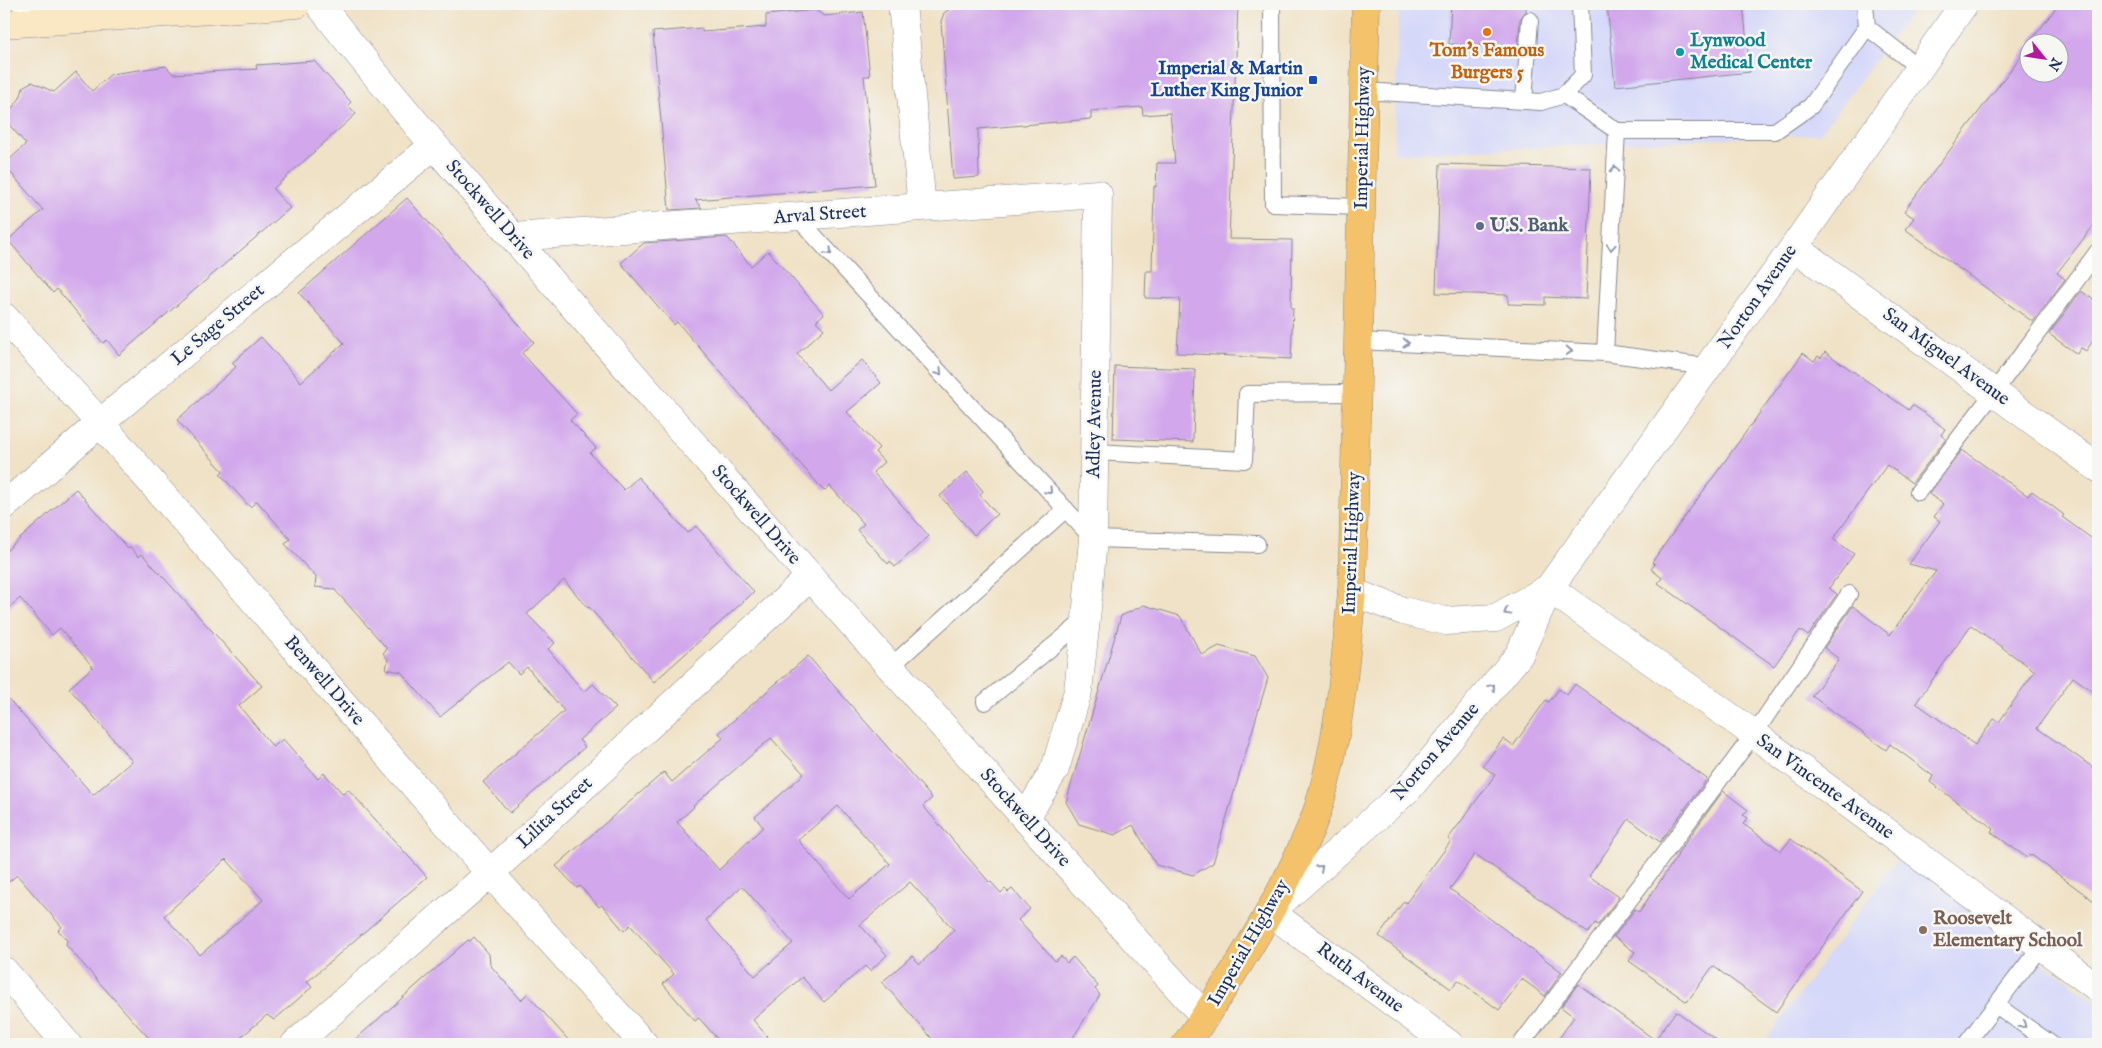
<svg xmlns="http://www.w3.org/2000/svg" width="2102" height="1048" font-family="'IM FELL English',serif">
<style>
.built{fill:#d5d8f9}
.building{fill:#d2a7ec;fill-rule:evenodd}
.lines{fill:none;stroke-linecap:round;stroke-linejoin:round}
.service-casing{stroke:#868892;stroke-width:18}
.minor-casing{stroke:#868892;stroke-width:29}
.tertiary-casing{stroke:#868892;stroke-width:29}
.secondary-casing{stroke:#868892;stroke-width:29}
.primary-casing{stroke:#868892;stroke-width:29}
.service{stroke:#fff;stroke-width:16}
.minor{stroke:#fff;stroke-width:28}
.tertiary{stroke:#fff;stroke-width:28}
.secondary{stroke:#fae7c3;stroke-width:28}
.primary{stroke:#f3c26a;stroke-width:28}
.oneway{stroke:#8d97ae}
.food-dot{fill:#e8710a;stroke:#f6f6f2;stroke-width:2}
.culture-dot{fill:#0f9aa8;stroke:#f6f6f2;stroke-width:2}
.transit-dot{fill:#1a4fb4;stroke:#f6f6f2;stroke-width:2}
.service-dot{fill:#5c6f8a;stroke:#f6f6f2;stroke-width:2}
.education-dot{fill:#8d6e63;stroke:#f6f6f2;stroke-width:2}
.labels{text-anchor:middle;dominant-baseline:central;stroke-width:5;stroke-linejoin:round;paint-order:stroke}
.culture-label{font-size:19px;font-weight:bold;fill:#0d838f;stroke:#f6f6f2;text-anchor:start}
.food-label{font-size:19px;font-weight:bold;fill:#c56008;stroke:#f6f6f2}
.transit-label{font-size:19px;font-weight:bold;fill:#164399;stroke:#f6f6f2;text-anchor:end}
.street-label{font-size:19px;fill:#1b2f5e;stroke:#f6f6f2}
.service-label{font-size:19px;font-weight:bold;fill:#4e5e75;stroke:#f6f6f2;text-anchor:start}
.education-label{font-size:19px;font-weight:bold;fill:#785e54;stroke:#f6f6f2;text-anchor:start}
</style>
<rect width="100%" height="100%" fill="#f6f6f2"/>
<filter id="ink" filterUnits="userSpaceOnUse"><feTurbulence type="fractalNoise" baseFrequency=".02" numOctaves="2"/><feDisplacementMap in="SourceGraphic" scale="10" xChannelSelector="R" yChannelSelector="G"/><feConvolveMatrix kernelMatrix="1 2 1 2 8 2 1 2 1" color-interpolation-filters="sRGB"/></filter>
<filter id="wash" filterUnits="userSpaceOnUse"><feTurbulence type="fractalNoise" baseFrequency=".0096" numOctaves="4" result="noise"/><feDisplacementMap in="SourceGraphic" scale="20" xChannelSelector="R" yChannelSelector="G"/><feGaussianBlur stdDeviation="1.12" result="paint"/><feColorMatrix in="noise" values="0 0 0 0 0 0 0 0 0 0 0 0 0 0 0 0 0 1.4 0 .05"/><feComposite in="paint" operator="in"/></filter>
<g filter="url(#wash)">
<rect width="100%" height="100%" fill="#f0e2c6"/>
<!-- built -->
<path class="built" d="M 1399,4 L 1918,4 L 1820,134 L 1394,154 Z
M 1899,857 L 2098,1003 L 2098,1044 L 1763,1044 Z"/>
<g id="blocks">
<!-- building -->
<path class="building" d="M 957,4 L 1238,4 L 1229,239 L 1292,240 L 1291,308 L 1293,308 L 1291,359 L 1177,353 L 1180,299 L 1145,298 L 1146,271 L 1152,271 L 1154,186 L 1156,187 L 1157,163 L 1175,163 L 1170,113 L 1143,115 L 1142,107 L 1091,111 L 1091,119 L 978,129 L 979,177 L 953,179 L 941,21 L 944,13 Z
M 1451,4 L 1526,4 L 1526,11 L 1520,19 L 1518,47 L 1449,44 Z
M 1607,4 L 1743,4 L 1750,72 L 1615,86 Z
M 2059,4 L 2098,4 L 2098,220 L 2057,273 L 2065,279 L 2033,322 L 1905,229 L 1914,218 L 1904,211 L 2030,44 L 2030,72 L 2060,72 L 2060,42 L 2030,42 Z
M 815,10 L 824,16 L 863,12 L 870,76 L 864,76 L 875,185 L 695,200 L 702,208 L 669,210 L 653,32 L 702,28 L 702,32 L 766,27 L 766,15 Z
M 314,61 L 351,102 L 348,105 L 356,114 L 273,189 L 290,208 L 119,355 L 107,340 L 103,343 L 57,289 L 53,293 L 8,240 L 43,210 L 4,165 L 26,144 L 4,119 L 4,113 L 13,107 L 20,98 L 24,86 L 32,82 L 54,92 L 76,72 L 92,91 L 111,74 L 166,66 L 173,74 L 257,69 L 256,65 Z
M 1440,164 L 1591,168 L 1586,299 L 1545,297 L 1545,305 L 1508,304 L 1508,295 L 1436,293 Z
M 407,198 L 534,342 L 522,353 L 577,414 L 570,420 L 596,448 L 590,453 L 624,490 L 638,477 L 688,533 L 696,526 L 754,592 L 654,682 L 589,607 L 588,608 L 564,580 L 527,614 L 555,643 L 548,649 L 584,692 L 593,684 L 616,708 L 579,740 L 585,747 L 510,813 L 483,782 L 564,711 L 527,667 L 519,674 L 508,662 L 440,717 L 401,672 L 386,669 L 388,659 L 383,653 L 387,649 L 377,637 L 334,589 L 315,587 L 316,577 L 285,544 L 290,539 L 257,501 L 250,507 L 220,474 L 223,471 L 177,420 L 236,367 L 232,363 L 261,337 L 301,382 L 344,343 L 299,293 Z
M 727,237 L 751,266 L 768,251 L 824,314 L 816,321 L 824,329 L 797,354 L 828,390 L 862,360 L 881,383 L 847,412 L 879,448 L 875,452 L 884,462 L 873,472 L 929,536 L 895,567 L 890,561 L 888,564 L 857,530 L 864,524 L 830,486 L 824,491 L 677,322 L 674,325 L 621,263 L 644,243 Z
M 2081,291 L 2098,303 L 2098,333 L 2086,351 L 2081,348 L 2077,354 L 2049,334 Z
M 1825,352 L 1909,410 L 1912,405 L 1923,412 L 1945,429 L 1941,435 L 1946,439 L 1912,483 L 1887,465 L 1833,539 L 1854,554 L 1829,588 L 1837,594 L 1808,636 L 1800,630 L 1774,666 L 1658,583 L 1662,578 L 1651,569 L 1655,564 L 1652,562 L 1803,353 L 1814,361 L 1818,356 L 1821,358 Z
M 1115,366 L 1195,369 L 1193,442 L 1113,439 Z
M 1962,450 L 2028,496 L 2032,491 L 2064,515 L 2062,517 L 2098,543 L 2098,695 L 2073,677 L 2037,728 L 2098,771 L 2098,904 L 2033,856 L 2028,855 L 2026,857 L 1991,832 L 1994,829 L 1930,782 L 1933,776 L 1890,744 L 1886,750 L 1812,696 L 1839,659 L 1824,648 L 1853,606 L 1890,635 L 1936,571 L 1909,564 L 1940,521 L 1934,517 L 1943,504 L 1929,494 ZM 1971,625 L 2035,671 L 1999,722 L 1994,719 L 1975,745 L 1916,703 Z
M 967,472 L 983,491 L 980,495 L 997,514 L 974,535 L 940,496 Z
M 76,489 L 128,549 L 130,547 L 139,557 L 142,554 L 262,686 L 239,706 L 273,747 L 283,739 L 318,779 L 324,773 L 343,794 L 348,789 L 427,877 L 307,982 L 312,987 L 274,1020 L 267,1015 L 233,1044 L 154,1044 L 66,945 L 67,940 L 58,930 L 62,927 L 17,875 L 4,886 L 4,694 L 93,795 L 132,761 L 69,688 L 93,667 L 60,628 L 52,635 L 20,598 L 4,612 L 4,553 ZM 226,859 L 263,900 L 200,955 L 164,916 Z
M 1144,605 L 1180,616 L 1202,655 L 1219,646 L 1255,656 L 1268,678 L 1213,863 L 1193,875 L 1156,865 L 1133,825 L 1115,835 L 1079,824 L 1066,802 L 1121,616 Z
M 808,656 L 932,798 L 923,806 L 990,883 L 991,882 L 1001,893 L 1005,889 L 1008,892 L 1012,889 L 1030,909 L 1018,920 L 1055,961 L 1061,956 L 1067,963 L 1073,957 L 1098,986 L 1095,989 L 1100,995 L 1069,1044 L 937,1044 L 882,982 L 912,956 L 920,964 L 954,930 L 910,882 L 860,925 L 887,955 L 870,971 L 865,966 L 824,1002 L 802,977 L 753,1020 L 774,1044 L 722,1044 L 699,1018 L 695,1021 L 663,984 L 674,974 L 630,925 L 624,931 L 602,905 L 599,907 L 580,886 L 577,888 L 556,866 L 664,772 L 672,782 L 723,738 L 719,733 ZM 771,738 L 804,774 L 755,817 L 763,827 L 719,870 L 677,822 L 694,807 L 693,806 ZM 838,806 L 890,864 L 849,899 L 798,840 ZM 742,886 L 793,943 L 755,976 L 706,920 Z
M 1575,684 L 1707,779 L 1660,842 L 1629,819 L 1589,876 L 1619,897 L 1598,925 L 1595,923 L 1588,933 L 1475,854 L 1450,889 L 1562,972 L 1545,996 L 1522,979 L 1499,1010 L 1458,980 L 1451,989 L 1379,936 L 1404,901 L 1406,903 L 1451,841 L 1448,839 L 1495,775 L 1483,766 L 1503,739 L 1513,746 L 1546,700 L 1549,702 L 1559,689 L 1567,695 Z
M 1723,791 L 1748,810 L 1743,815 L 1748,818 L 1743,824 L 1781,851 L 1791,839 L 1862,891 L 1776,1012 L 1713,966 L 1687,1002 L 1629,961 L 1635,952 L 1614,937 L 1635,909 L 1639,912 L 1678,855 L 1677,854 Z
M 474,937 L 489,954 L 490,965 L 521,1000 L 527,994 L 572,1044 L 350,1044 L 468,940 L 470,941 Z
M 1578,984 L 1655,1040 L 1676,1011 L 1722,1044 L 1555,1044 L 1574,1017 L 1561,1007 Z"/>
</g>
</g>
<g filter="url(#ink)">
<use href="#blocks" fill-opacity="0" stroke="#868892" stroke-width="1"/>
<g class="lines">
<!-- service casing -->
<g class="service-casing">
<path id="service" d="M 1272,4 L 1273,204 L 1361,207
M 1865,4 L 1867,27 L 1919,68
M 1364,91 L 1541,102 L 1564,95 L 1583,75 L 1580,4
M 1564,95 L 1617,131 L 1775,131 L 1811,106 L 1867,27
M 1524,101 L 1530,20
M 796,216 L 1093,539 L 1257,544
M 1358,341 L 1605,353 L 1617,131
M 1605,353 L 1708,367
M 1095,452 L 1244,460 L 1247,394 L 1356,393
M 1918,492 L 1994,392 L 2098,251
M 890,667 L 1066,509
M 985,702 L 1086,619
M 1996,1005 L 2051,1044
M 1521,1044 L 1754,734 L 1849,594
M 1966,1044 L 2041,946"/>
</g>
<!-- minor casing -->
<g class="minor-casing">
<path id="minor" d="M 27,4 L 29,21
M 319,4 C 427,142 545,273 660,406 C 840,611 1021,815 1205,1017
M 902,4 L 922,207
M 514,237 L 1098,194 L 1093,539 L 1086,619 L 1078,691 L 1055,769 L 1025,819
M 1794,247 L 2098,468
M 4,317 L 100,423 L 490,873 L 644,1044
M 4,506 L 100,423 L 433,146
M 1549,588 L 1754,734 L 2098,988
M 1270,912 L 1449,1044
M 4,971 L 67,1044
M 295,1044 L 490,873 L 810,577"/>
</g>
<!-- tertiary casing -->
<g class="tertiary-casing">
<path id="tertiary" d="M 1352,592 L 1403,611 L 1446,621 L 1496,618 L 1549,588
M 1270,912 L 1409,788 L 1519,655 L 1549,588 L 1794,247 L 1964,4"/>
</g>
<!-- secondary casing -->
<g class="secondary-casing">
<path id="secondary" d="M 4,24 L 297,4"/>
</g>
<!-- primary casing -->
<g class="primary-casing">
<path id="primary" d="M 1186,1044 C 1224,989 1259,935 1289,875 C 1300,852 1313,827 1320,802 C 1340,733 1345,663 1352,592 L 1366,4"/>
</g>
<!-- service -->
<use href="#service" class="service"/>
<!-- minor -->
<use href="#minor" class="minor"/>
<!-- tertiary -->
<use href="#tertiary" class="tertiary"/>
<!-- secondary -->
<use href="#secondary" class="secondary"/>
<!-- primary -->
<use href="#primary" class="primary"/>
</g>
<!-- one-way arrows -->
<defs><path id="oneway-chevron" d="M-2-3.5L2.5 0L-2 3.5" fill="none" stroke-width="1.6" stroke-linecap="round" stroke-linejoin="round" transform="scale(1.25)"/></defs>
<g class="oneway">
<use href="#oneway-chevron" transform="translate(1615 169) rotate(-88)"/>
<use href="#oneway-chevron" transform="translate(1611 247) rotate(94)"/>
<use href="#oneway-chevron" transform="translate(829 252) rotate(47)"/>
<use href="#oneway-chevron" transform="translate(1406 343) rotate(3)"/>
<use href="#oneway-chevron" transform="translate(1569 351) rotate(3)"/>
<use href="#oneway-chevron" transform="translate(939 372) rotate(47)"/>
<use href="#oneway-chevron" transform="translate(1049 491) rotate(47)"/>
<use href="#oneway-chevron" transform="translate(1507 612) rotate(151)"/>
<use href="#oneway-chevron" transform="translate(1492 687) rotate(-50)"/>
<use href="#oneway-chevron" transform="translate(1320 868) rotate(-42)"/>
<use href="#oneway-chevron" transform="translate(2023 1025) rotate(36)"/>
</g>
</g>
<!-- markers -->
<circle class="food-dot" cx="1487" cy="32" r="5"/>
<circle class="culture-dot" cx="1680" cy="52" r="5"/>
<rect class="transit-dot" x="1308" y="75" width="10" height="10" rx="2.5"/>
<circle class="service-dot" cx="1480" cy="226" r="5"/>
<circle class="education-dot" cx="1923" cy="930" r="5"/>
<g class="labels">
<!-- culture labels -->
<g class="culture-label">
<text x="1690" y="41">Lynwood<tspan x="1690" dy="22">Medical Center</tspan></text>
</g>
<!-- food labels -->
<g class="food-label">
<text x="1487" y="51">Tom's Famous<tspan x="1487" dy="22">Burgers 5</tspan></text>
</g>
<!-- transit labels -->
<g class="transit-label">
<text x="1303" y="69">Imperial &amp; Martin<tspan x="1303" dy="22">Luther King Junior</tspan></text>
</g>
<!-- street labels -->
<g class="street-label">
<text transform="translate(1363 138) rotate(-89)">Imperial Highway</text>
<text transform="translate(490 210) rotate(49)">Stockwell Drive</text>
<text transform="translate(820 215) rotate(-4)">Arval Street</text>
<text transform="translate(1758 297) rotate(-55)">Norton Avenue</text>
<text transform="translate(218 325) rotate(-40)">Le Sage Street</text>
<text transform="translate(1946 357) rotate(36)">San Miguel Avenue</text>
<text transform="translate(1095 424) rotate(-89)">Adley Avenue</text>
<text transform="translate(756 515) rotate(49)">Stockwell Drive</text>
<text transform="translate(1352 543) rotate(-88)">Imperial Highway</text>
<text transform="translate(324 681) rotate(49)">Benwell Drive</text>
<text transform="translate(1436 752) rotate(-49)">Norton Avenue</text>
<text transform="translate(1825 787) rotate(36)">San Vincente Avenue</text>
<text transform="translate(555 813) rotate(-43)">Lilita Street</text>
<text transform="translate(1025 818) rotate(48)">Stockwell Drive</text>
<text transform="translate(1249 943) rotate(-60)">Imperial Highway</text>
<text transform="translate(1360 978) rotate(37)">Ruth Avenue</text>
</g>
<!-- service labels -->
<g class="service-label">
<text x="1490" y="226">U.S. Bank</text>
</g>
<!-- education labels -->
<g class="education-label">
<text x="1933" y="919">Roosevelt<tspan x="1933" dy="22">Elementary School</tspan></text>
</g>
</g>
<!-- margin -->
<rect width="2102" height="1048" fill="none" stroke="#f6f6f2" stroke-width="20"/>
<!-- north arrow -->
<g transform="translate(2044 58) rotate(120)"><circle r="24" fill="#f6f6f2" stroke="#9ea6b7"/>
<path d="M0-4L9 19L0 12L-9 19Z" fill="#b5179e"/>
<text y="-8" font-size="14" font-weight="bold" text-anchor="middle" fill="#1b2f5e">N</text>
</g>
</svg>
